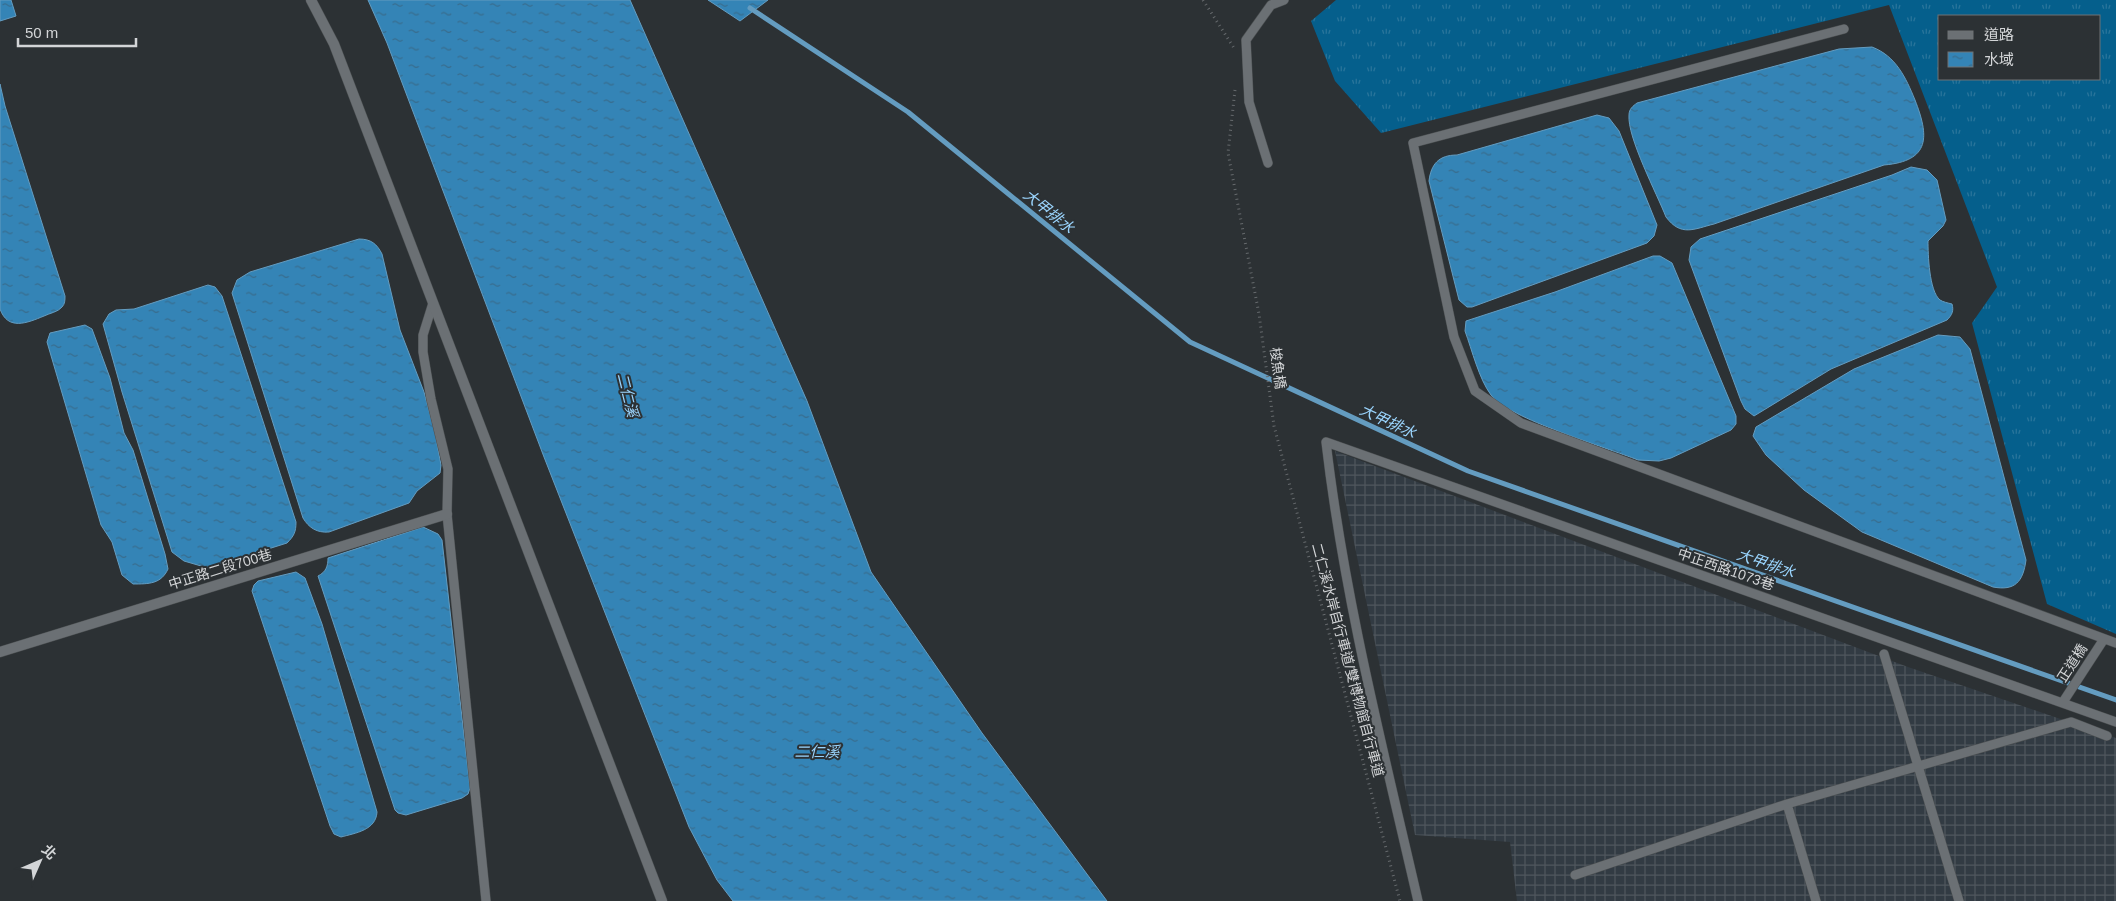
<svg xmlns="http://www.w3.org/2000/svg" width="2116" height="901" font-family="Helvetica,'Noto Sans TC',sans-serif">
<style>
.industrial{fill:url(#industrial-grid)}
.grass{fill:url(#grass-tufts);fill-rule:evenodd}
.water{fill:url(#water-ripples);stroke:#649cc0}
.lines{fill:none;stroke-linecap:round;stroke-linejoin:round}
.stream{stroke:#649cc0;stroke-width:5}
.lane-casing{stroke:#4a4e50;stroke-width:10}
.street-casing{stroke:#4a4e50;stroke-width:11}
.path{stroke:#666a6d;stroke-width:3;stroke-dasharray:1 4;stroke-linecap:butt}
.lane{stroke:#6b7074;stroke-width:9}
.street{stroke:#6b7074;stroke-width:10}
.labels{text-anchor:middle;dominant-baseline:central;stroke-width:4;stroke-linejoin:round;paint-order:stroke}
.street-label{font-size:14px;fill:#d3d5d7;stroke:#2c3134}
.water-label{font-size:15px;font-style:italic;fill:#9ad4fd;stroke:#2c3134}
</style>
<defs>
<pattern id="industrial-grid" width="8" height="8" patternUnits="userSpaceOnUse" patternTransform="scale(1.25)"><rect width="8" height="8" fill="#323b43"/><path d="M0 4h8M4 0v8" fill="none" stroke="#4f565d"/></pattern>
<pattern id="grass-tufts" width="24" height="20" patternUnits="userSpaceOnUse" patternTransform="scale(1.25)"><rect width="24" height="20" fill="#055f8c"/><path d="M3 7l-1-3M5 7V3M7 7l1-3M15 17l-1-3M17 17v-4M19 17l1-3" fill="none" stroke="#29759b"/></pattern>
<pattern id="water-ripples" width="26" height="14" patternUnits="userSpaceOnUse" patternTransform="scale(1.25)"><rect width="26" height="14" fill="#3484b6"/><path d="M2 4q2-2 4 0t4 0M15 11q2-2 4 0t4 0" fill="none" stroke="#386c8d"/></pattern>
</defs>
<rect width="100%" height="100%" fill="#2c3134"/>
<!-- industrial -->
<path class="industrial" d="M 1335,451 L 1908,667 L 2116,738 L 2116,901 L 1517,901 L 1510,842 L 1415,835 Z"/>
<!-- grass -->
<path class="grass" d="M 1336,0 L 2116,0 L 2116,634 L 2047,604 L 1972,323 L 1997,287 L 1889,5 L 1381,133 L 1335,81 L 1311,21 ZM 1940,16 L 2100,16 L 2100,79 L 1940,79 Z"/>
<!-- water -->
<path class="water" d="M 0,0 L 11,0 L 16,16 L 0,21 Z
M 368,0 L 630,0 L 807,401 L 871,572 L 982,733 L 1107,901 L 733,901 L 717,880 L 689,827 L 544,457 L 387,43 Z
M 708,0 L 768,0 L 740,21 Z
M 1872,47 C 1896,56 1906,78 1915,100 C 1929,136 1931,161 1884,165 L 1714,224 C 1694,229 1681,237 1666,217 C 1657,194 1627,137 1629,115 C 1629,109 1633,106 1637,103 L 1839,49 Z
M 0,84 L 5,106 L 65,296 C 65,300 65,304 62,307 C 58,312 50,313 44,316 C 27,323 8,331 0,309 Z
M 1597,115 L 1609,118 L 1619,131 L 1657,225 L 1654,236 L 1647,243 L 1472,307 L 1467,307 L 1459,300 L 1429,181 C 1431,164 1439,155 1457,155 Z
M 1911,167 L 1927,170 L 1937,180 L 1946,220 L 1943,226 L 1928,241 C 1928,254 1929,291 1940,300 C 1943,302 1948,303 1952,304 C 1954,311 1952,315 1947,320 L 1831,369 L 1754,416 L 1745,409 L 1741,401 L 1689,260 L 1691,247 L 1700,239 L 1892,175 Z
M 359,239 C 371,239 377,244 382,254 L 400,330 L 424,392 L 435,433 L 441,465 L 440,473 L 417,491 L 409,503 L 329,532 C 317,533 309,528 303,518 L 232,293 L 237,280 L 250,272 Z
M 1653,256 L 1660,256 L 1672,263 L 1736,416 L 1736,424 L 1731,430 L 1671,458 L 1659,461 L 1638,460 C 1608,448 1507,418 1491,395 C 1479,379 1472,350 1465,331 L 1466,321 L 1555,292 Z
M 208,285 L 215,287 L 222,296 L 296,522 C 296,532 294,536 287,543 L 208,568 L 184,561 L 172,552 L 122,392 L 103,324 L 109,314 L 116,310 L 134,309 Z
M 85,325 L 92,329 L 110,378 L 124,433 L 133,450 L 165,554 L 168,569 C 161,584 149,584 133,584 L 122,575 L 112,542 L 101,525 L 47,342 L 50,333 Z
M 1938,335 L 1960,337 L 1970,349 L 2026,560 C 2023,582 2015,591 1993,587 L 1862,532 L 1804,490 L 1766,455 L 1753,436 L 1756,427 L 1854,369 Z
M 423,527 L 438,534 L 442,540 L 470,788 L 468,794 L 462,798 L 406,815 L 398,813 L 395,810 L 318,576 C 326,572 328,566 328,558 Z
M 296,572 L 305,578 L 322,624 L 377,812 C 376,830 356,833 341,837 L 334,834 L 330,826 L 252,591 L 254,585 L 258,581 Z"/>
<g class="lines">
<!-- stream -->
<path class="stream" d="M 750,8 L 908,112 L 1190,342 L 1468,471 L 2116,700"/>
<!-- lane casing -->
<g class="lane-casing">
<path id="lane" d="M 1844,29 L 1413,143 L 1454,337 L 1475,391 L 1521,423 L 2116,643
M 1268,163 L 1249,102 L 1246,40 L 1271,5 L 1284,0
M 433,303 L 423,335 L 423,352 L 431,399 L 448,469 L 447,514 L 486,901
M 1884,654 L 1959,901
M 2063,702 L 2104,639
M 1787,804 L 1816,901
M 1575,875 L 1787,804 L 2071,722 L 2107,736
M 1418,901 C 1383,749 1344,597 1326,442 L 2116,722"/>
</g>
<!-- street casing -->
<g class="street-casing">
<path id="street" d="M 311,0 L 334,44 L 662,901
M 0,652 L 447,514"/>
</g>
<!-- path -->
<path class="path" d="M 1203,0 L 1234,48
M 1235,90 L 1228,153 L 1259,314 L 1274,426 L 1400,901"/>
<!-- lane -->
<use href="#lane" class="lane"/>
<!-- street -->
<use href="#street" class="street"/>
</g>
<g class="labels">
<!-- street labels -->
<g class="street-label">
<text transform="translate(1278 368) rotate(82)">梭魚橋</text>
<text transform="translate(220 569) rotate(-17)">中正路二段700巷</text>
<text transform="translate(1726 569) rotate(19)">中正西路1073巷</text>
<text transform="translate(1348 660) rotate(75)">二仁溪水岸自行車道/雙博物館自行車道</text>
<text transform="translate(2072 663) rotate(-57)">正道橋</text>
</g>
<!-- water labels -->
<g class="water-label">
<text transform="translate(1049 211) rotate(39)">大甲排水</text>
<text transform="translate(628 395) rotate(76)">二仁溪</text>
<text transform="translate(1388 421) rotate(25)">大甲排水</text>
<text transform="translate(1766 563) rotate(19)">大甲排水</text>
<text x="817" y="751">二仁溪</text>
</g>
</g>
<!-- legend -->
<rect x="1938" y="15" width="162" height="65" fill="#2c3134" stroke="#6f7375"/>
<rect x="1948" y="31" width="25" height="8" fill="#6b7074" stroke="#6f7375"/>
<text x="1984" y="40" font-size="15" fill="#d3d5d7">道路</text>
<rect x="1948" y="52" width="25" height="15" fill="url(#water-ripples)" stroke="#6f7375"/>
<text x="1984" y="65" font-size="15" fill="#d3d5d7">水域</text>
<!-- north arrow -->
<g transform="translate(40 861) rotate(45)" stroke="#2c3134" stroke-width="4" paint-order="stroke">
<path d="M0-4L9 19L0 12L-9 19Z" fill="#d3d5d7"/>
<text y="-8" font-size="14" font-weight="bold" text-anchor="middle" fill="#d3d5d7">北</text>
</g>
<!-- scale -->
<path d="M18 38v8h118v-8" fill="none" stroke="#d3d5d7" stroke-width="2.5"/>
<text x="25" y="38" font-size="15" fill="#d3d5d7" stroke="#2c3134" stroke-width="4" paint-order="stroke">50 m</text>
</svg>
